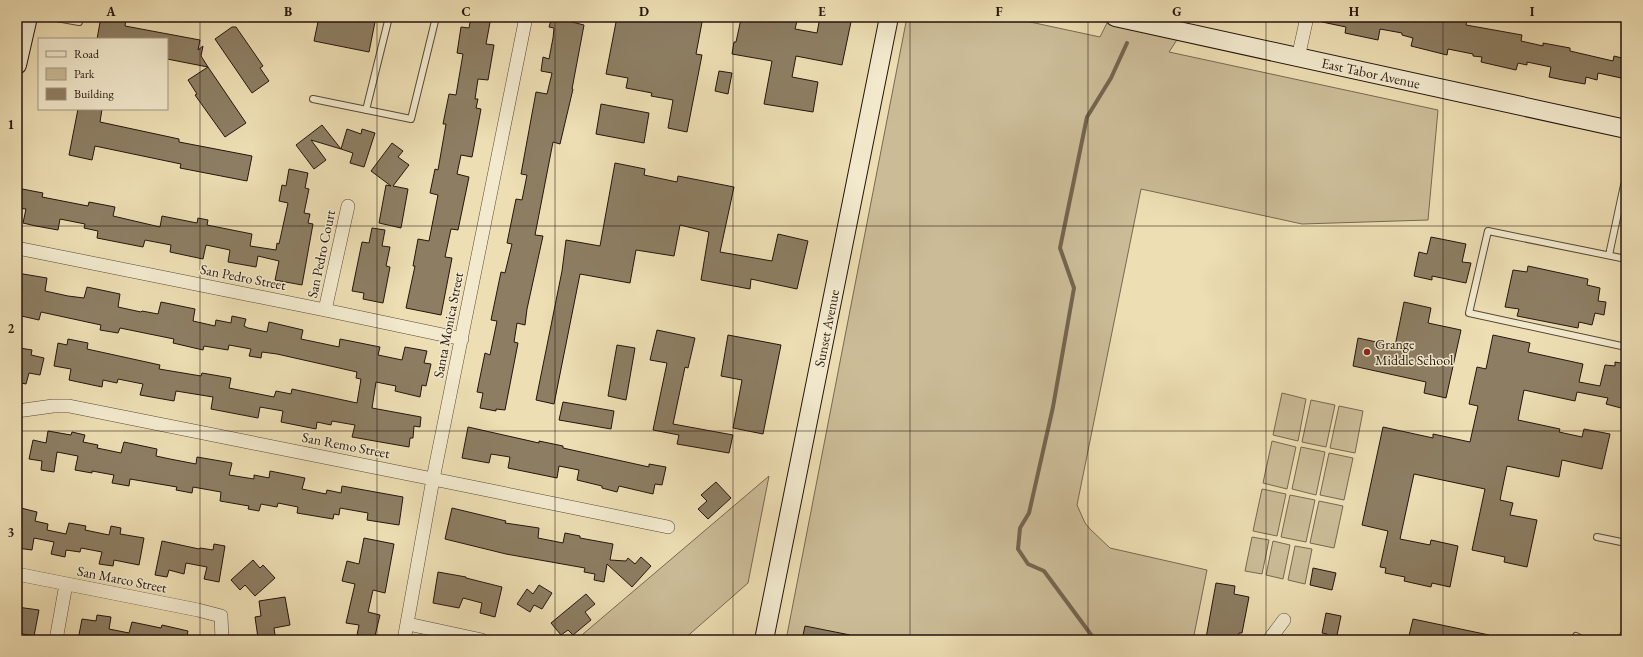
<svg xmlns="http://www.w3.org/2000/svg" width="1643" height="657" font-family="'EB Garamond',serif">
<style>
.green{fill:#cbbc97;stroke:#786852}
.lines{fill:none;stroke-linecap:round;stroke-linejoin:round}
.stream{stroke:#74654f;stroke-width:4}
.building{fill:#8d7e63;stroke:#25150d}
.lane-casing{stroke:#574736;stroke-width:8}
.street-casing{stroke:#574736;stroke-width:14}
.secondary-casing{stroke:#25150d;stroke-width:20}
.lane{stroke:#f3eace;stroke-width:6}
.street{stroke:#f3eace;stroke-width:13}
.secondary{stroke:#f3eace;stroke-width:18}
.grid{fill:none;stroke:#25150d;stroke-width:1;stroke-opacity:0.55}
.poi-dot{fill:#8f2418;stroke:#f3eace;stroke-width:1.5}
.labels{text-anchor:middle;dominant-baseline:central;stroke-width:3;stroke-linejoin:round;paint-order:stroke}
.street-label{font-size:14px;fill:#25150d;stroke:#f3eace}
.poi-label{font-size:14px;fill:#25150d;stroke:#f3eace;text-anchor:start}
.neatline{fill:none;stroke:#25150d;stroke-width:1.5}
.grid-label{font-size:13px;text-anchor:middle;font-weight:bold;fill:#25150d}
</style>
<rect width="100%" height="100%" fill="#eddeb3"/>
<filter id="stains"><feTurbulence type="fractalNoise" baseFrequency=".005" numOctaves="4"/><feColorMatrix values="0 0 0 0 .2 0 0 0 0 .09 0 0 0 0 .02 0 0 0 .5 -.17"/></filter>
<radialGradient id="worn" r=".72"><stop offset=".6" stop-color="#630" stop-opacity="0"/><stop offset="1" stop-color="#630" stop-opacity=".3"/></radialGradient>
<!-- green -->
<path class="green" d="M 907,17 L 1007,17 L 1100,37 L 1110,17 L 1192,17 L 1169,52 L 1438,110 L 1428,220 L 1302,224 L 1141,189 L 1077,505 L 1085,523 L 1090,529 L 1110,548 L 1207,570 L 1193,640 L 786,640 Z
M 1282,393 L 1306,399 L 1298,441 L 1273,435 Z
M 1311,400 L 1335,405 L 1326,447 L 1302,442 Z
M 1339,406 L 1363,411 L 1355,453 L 1330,448 Z
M 1272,441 L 1296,447 L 1287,489 L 1263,483 Z
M 1301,447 L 1325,452 L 1316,495 L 1292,489 Z
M 1329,453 L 1353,458 L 1344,500 L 1320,495 Z
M 769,476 L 748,583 L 683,640 L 576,640 Z
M 1262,489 L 1286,494 L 1277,536 L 1253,531 Z
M 1290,495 L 1315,500 L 1306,542 L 1281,537 Z
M 1319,501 L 1343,506 L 1334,548 L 1310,543 Z
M 1252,537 L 1269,540 L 1262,574 L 1245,571 Z
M 1273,541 L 1290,545 L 1283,579 L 1266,575 Z
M 1295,546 L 1312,549 L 1305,584 L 1288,580 Z"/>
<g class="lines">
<!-- stream -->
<path class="stream" d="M 1095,640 L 1044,571 L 1028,564 L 1018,549 L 1020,528 L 1029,513 L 1053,407 L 1074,288 L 1060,248 L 1087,117 L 1111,78 L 1127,43"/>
</g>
<!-- building -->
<path class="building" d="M 101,17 L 115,17 L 126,19 L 125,26 L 200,40 L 198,50 L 203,46 L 201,56 L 208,67 L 167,59 L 167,39 L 97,39 Z
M 319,17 L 376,17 L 369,52 L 314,41 Z
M 471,17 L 491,17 L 486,44 L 494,45 L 488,80 L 478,79 L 475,99 L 478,99 L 476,108 L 481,109 L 472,157 L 461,155 L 457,174 L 469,177 L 458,230 L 451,229 L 445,257 L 452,258 L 441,315 L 406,308 L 415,266 L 413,266 L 418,239 L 429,241 L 438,195 L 430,193 L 435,169 L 438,170 L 446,124 L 443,124 L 449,94 L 456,95 L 463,54 L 457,53 L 461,27 L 469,28 Z
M 552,17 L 573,17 L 572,22 L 584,25 L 572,89 L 573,89 L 560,144 L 553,142 L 535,235 L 543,236 L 527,309 L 525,325 L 517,323 L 514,342 L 518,343 L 505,410 L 496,409 L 496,411 L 480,408 L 483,393 L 477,392 L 485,353 L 490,355 L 497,321 L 491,320 L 501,272 L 505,273 L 512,244 L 507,243 L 516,199 L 522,200 L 527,175 L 521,174 L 536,92 L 547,94 L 552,73 L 541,71 L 543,57 L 549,59 L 553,38 L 554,28 L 549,27 Z
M 617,17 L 703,17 L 696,54 L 702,55 L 687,132 L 668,128 L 673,100 L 651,96 L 652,93 L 626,88 L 628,78 L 606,74 Z
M 755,17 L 798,17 L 795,29 L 817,33 L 820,17 L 852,17 L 842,65 L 796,56 L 792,77 L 818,82 L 813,112 L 764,104 L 772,61 L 732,54 L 734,42 L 736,42 L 741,19 L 755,21 Z
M 1323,17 L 1451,17 L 1467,20 L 1466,25 L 1522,35 L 1521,41 L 1543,46 L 1543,43 L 1570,48 L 1570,51 L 1613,61 L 1614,56 L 1626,59 L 1626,79 L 1598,73 L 1597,80 L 1586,77 L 1585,84 L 1563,80 L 1549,77 L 1551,67 L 1527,62 L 1527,65 L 1518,63 L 1516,70 L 1481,62 L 1482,57 L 1473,56 L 1473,54 L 1448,49 L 1447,55 L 1411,46 L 1413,38 L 1402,35 L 1402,33 L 1380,29 L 1378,40 L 1345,33 L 1346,27 L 1322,22 Z
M 232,27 L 236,27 L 263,66 L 260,68 L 269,81 L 252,93 L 215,39 Z
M 208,67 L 246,123 L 225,137 L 195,95 L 197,94 L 188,80 Z
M 719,71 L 732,73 L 728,94 L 715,91 Z
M 601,104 L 649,113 L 644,143 L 596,134 Z
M 78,109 L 102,109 L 100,122 L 179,139 L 179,142 L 252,156 L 247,181 L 180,168 L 181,164 L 95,146 L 92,160 L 69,155 Z
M 322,125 L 341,149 L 311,140 L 326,160 L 314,169 L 296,145 Z
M 347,129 L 361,134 L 362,129 L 375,133 L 364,167 L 350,163 L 353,153 L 341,149 Z
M 392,143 L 403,151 L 398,157 L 409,165 L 393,186 L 408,189 L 401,228 L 379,223 L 386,185 L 391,186 L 371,171 Z
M 615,163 L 645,169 L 644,175 L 677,182 L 678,176 L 734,187 L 720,252 L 772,261 L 778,234 L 808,241 L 797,289 L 751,279 L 750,289 L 701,280 L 709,232 L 680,225 L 674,256 L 636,250 L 630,283 L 580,274 L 554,404 L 536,400 L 562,271 L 566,240 L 600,246 Z
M 289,169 L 308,173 L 305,188 L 309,189 L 304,213 L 310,214 L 308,223 L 313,224 L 302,285 L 275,280 L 279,261 L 258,256 L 256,267 L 228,262 L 230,250 L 206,245 L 203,259 L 170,252 L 171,245 L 145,240 L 143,247 L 97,238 L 98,231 L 84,228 L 85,224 L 60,219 L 58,230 L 36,226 L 23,223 L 26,209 L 17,208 L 17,188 L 43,193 L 42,197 L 88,206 L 89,202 L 115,207 L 113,216 L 160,227 L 162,216 L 197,223 L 198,218 L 208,220 L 207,225 L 252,234 L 250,246 L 276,250 L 277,243 L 279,244 L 288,203 L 279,201 L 282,185 L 286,186 Z
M 372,228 L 385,230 L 382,246 L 390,247 L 386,266 L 390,267 L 383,303 L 363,299 L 364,293 L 352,291 L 362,242 L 369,243 Z
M 1431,237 L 1466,244 L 1462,262 L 1471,263 L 1466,283 L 1432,276 L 1432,280 L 1414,276 L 1419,252 L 1427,254 Z
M 1528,266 L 1588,279 L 1587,285 L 1600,288 L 1598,301 L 1606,302 L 1604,315 L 1595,313 L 1592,325 L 1579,322 L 1578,328 L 1517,316 L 1519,309 L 1505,307 L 1513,270 L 1527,272 Z
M 17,273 L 47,278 L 45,291 L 68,296 L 84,298 L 87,287 L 120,294 L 118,307 L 141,312 L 142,311 L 158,314 L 161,302 L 195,309 L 193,321 L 215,326 L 216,320 L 231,323 L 232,316 L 246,319 L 244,326 L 248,328 L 267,332 L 269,322 L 303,330 L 301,339 L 339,347 L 340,339 L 380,347 L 378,355 L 402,360 L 405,347 L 427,351 L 424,363 L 431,364 L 426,386 L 422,385 L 420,397 L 395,391 L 396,386 L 376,382 L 372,408 L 421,417 L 420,427 L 414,426 L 413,438 L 410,438 L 409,447 L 352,437 L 355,425 L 332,421 L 331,425 L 317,422 L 316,429 L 281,422 L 283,411 L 260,407 L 258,418 L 211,409 L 213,397 L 176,391 L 174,401 L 140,395 L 143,384 L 118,379 L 117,383 L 103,380 L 102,387 L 69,380 L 71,369 L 54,366 L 58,343 L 67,345 L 68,339 L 88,343 L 87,349 L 160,365 L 159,369 L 201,376 L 202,373 L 231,378 L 229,388 L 274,397 L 276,391 L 291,394 L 292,389 L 357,403 L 361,379 L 356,378 L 357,372 L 277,354 L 262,352 L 261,358 L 249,356 L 251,349 L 229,345 L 228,350 L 204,346 L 203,350 L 173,343 L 174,339 L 120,328 L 118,333 L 100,330 L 101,325 L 41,312 L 39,320 L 17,315 Z
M 1404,302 L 1431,308 L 1428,323 L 1461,330 L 1446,398 L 1424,393 L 1426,382 L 1353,366 L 1358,338 L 1395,346 Z
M 657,330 L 695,338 L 688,368 L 685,367 L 673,424 L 733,435 L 729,453 L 677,444 L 679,435 L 653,430 L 667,363 L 650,360 Z
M 728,335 L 781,345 L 763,434 L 733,428 L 742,380 L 721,376 Z
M 1493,335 L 1530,343 L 1528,352 L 1583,364 L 1579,382 L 1600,386 L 1605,365 L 1615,366 L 1615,362 L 1626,364 L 1626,402 L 1622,401 L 1621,408 L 1606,404 L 1608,398 L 1577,392 L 1575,401 L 1524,390 L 1518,420 L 1560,429 L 1559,432 L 1582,437 L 1584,429 L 1610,434 L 1602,469 L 1562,460 L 1559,477 L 1507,466 L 1500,500 L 1513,503 L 1510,515 L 1537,520 L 1527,567 L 1504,562 L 1505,557 L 1472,550 L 1485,489 L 1414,474 L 1400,539 L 1430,545 L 1431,540 L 1458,546 L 1450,587 L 1432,583 L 1431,587 L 1404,581 L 1405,577 L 1385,573 L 1386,568 L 1380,567 L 1388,531 L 1362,525 L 1383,427 L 1433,438 L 1433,434 L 1470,442 L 1478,406 L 1469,404 L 1477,367 L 1486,369 Z
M 617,345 L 635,348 L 626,400 L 608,396 Z
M 20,348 L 32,350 L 31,355 L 44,358 L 40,375 L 29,373 L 26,384 L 17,382 L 17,361 Z
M 563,402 L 614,411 L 611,429 L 559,420 Z
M 468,427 L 539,443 L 539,441 L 563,446 L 563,448 L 649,467 L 649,464 L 666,467 L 662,485 L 655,484 L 653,494 L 619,486 L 617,492 L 602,488 L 602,486 L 577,480 L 579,470 L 559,466 L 557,478 L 508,468 L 510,457 L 491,454 L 489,463 L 462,458 Z
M 48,431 L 71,435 L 72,432 L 85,435 L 83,442 L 98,445 L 97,448 L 121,453 L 124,442 L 157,449 L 156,456 L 170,459 L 196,464 L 197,457 L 232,463 L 229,475 L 254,479 L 254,475 L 269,478 L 270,471 L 305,478 L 302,489 L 326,494 L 327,490 L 341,493 L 342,486 L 403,497 L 399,525 L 367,520 L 368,513 L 340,508 L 339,515 L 334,514 L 333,519 L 297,513 L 298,507 L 278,503 L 277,507 L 261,504 L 259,511 L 248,509 L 249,506 L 220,501 L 221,492 L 193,487 L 192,493 L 176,490 L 177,487 L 130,479 L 129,486 L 112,483 L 114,475 L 92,471 L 92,473 L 75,470 L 78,456 L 57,452 L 54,472 L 41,470 L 42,461 L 29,459 L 33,440 L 46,443 Z
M 716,482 L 731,498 L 708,519 L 698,509 L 707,501 L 701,495 Z
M 17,507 L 37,512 L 35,521 L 48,524 L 47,530 L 66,534 L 69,523 L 86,526 L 85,530 L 109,535 L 111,526 L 121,528 L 120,534 L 144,538 L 139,565 L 114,560 L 113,566 L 99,564 L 102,552 L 81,548 L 80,552 L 66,550 L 65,557 L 51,554 L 54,542 L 34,538 L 32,550 L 17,548 Z
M 452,508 L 506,521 L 505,523 L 539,528 L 538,538 L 563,543 L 565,533 L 580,536 L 580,538 L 613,544 L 610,560 L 626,561 L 628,558 L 635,564 L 641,557 L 651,566 L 632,587 L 607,564 L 604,582 L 594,580 L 595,574 L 584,572 L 585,568 L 506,554 L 445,539 Z
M 364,538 L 394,544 L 385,593 L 373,590 L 368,612 L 380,615 L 374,640 L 356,640 L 359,625 L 346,623 L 355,584 L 342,581 L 347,561 L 359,564 Z
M 162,541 L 199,549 L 200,548 L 213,550 L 214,544 L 225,546 L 219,582 L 204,579 L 207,567 L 186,563 L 184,574 L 169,570 L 167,577 L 155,575 Z
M 253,560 L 260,568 L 263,565 L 275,578 L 255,596 L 245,585 L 240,590 L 231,580 Z
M 1313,568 L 1336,573 L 1332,590 L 1310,585 Z
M 438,572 L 466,577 L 466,578 L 502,587 L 495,617 L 480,613 L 482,603 L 463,598 L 459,608 L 433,603 Z
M 1216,583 L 1235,586 L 1234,594 L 1249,597 L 1242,633 L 1239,633 L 1237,640 L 1206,638 Z
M 539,585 L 552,593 L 542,609 L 534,605 L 530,612 L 517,604 L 527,589 L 533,594 Z
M 586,594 L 595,604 L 585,612 L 591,620 L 573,635 L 568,630 L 561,635 L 551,623 Z
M 285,597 L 290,625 L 274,628 L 275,635 L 258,638 L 255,617 L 261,616 L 259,601 Z
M 17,607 L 39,610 L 34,636 L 17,633 Z
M 1326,613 L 1341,616 L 1336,640 L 1326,640 L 1327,634 L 1322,633 Z
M 97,615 L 111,617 L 109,629 L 129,633 L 132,622 L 161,628 L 162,625 L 188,631 L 186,640 L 78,640 L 82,619 L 96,621 Z
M 1413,619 L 1489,635 L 1489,640 L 1408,640 Z
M 805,626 L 850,635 L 850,640 L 802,640 Z"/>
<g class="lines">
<!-- lane casing -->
<g class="lane-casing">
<path id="lane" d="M 51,17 L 79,22
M 313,99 L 411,119 L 436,17
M 366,110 L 389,17
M 1609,255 L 1624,185 L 1626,182
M 1626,259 L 1488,231 L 1469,313 L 1626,347
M 1597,537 L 1626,543
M 1576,636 L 1584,640"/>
</g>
<!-- street casing -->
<g class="street-casing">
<path id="street" d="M 1298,58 L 1307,17
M 17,248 L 325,310 L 462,339
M 325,310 L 348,206
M 17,411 L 53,406 L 69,406 L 433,479 L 668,527
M 17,574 L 198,610 L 221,616 L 222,640
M 408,624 L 482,640
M 56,640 L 66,584
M 404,640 L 433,479 L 526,17
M 1269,640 L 1284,620
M 1625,640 L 1626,636"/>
</g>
<!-- secondary casing -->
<g class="secondary-casing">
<g id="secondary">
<path id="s1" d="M 1115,17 L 1626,129"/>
<path d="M 17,65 L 28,17"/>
<path id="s2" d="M 764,640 L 889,17"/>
</g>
</g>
<!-- lane -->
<use href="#lane" class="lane"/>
<!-- street -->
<use href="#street" class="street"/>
<!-- secondary -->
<use href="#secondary" class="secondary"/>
</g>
<!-- grid -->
<path class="grid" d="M 200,17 L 200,640M 377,17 L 377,640M 555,17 L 555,640M 733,17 L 733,640M 910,17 L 910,640M 1088,17 L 1088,640M 1266,17 L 1266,640M 1443,17 L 1443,640M 17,226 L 1626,226M 17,431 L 1626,431"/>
<!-- markers -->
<circle class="poi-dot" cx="1367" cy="352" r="4"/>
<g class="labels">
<!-- street labels -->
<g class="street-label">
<text stroke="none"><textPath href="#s1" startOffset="262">East Tabor Avenue</textPath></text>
<text transform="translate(321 254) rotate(-78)">San Pedro Court</text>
<text transform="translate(243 277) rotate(11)">San Pedro Street</text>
<text transform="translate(448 325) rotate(-79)">Santa Monica Street</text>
<text stroke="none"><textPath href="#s2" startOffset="318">Sunset Avenue</textPath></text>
<text transform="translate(346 445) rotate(11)">San Remo Street</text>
<text transform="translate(122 579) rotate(11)">San Marco Street</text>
</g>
<!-- poi labels -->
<g class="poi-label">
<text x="1375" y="344">Grange<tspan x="1375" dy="16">Middle School</tspan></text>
</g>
</g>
<!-- margin -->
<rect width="1643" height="657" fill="none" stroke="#eddeb3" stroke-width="44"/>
<!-- legend -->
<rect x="38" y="38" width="130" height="72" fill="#f3eace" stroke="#a19581"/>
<rect x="46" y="51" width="20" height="6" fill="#f3eace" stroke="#a19581"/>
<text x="74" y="58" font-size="12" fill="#25150d">Road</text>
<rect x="46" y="68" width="20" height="12" fill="#cbbc97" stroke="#a19581"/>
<text x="74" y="78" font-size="12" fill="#25150d">Park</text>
<rect x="46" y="88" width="20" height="12" fill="#8d7e63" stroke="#a19581"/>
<text x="74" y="98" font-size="12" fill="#25150d">Building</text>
<rect x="22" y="22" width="1599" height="613" class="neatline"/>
<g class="grid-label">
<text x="111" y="16">A</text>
<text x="288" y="16">B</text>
<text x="466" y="16">C</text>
<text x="644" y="16">D</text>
<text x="822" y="16">E</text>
<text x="999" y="16">F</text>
<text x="1177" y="16">G</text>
<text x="1354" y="16">H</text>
<text x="1532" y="16">I</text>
<text x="11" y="129">1</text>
<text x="11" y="333">2</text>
<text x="11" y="537">3</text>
</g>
<rect width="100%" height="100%" filter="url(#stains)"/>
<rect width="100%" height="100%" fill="url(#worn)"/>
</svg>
